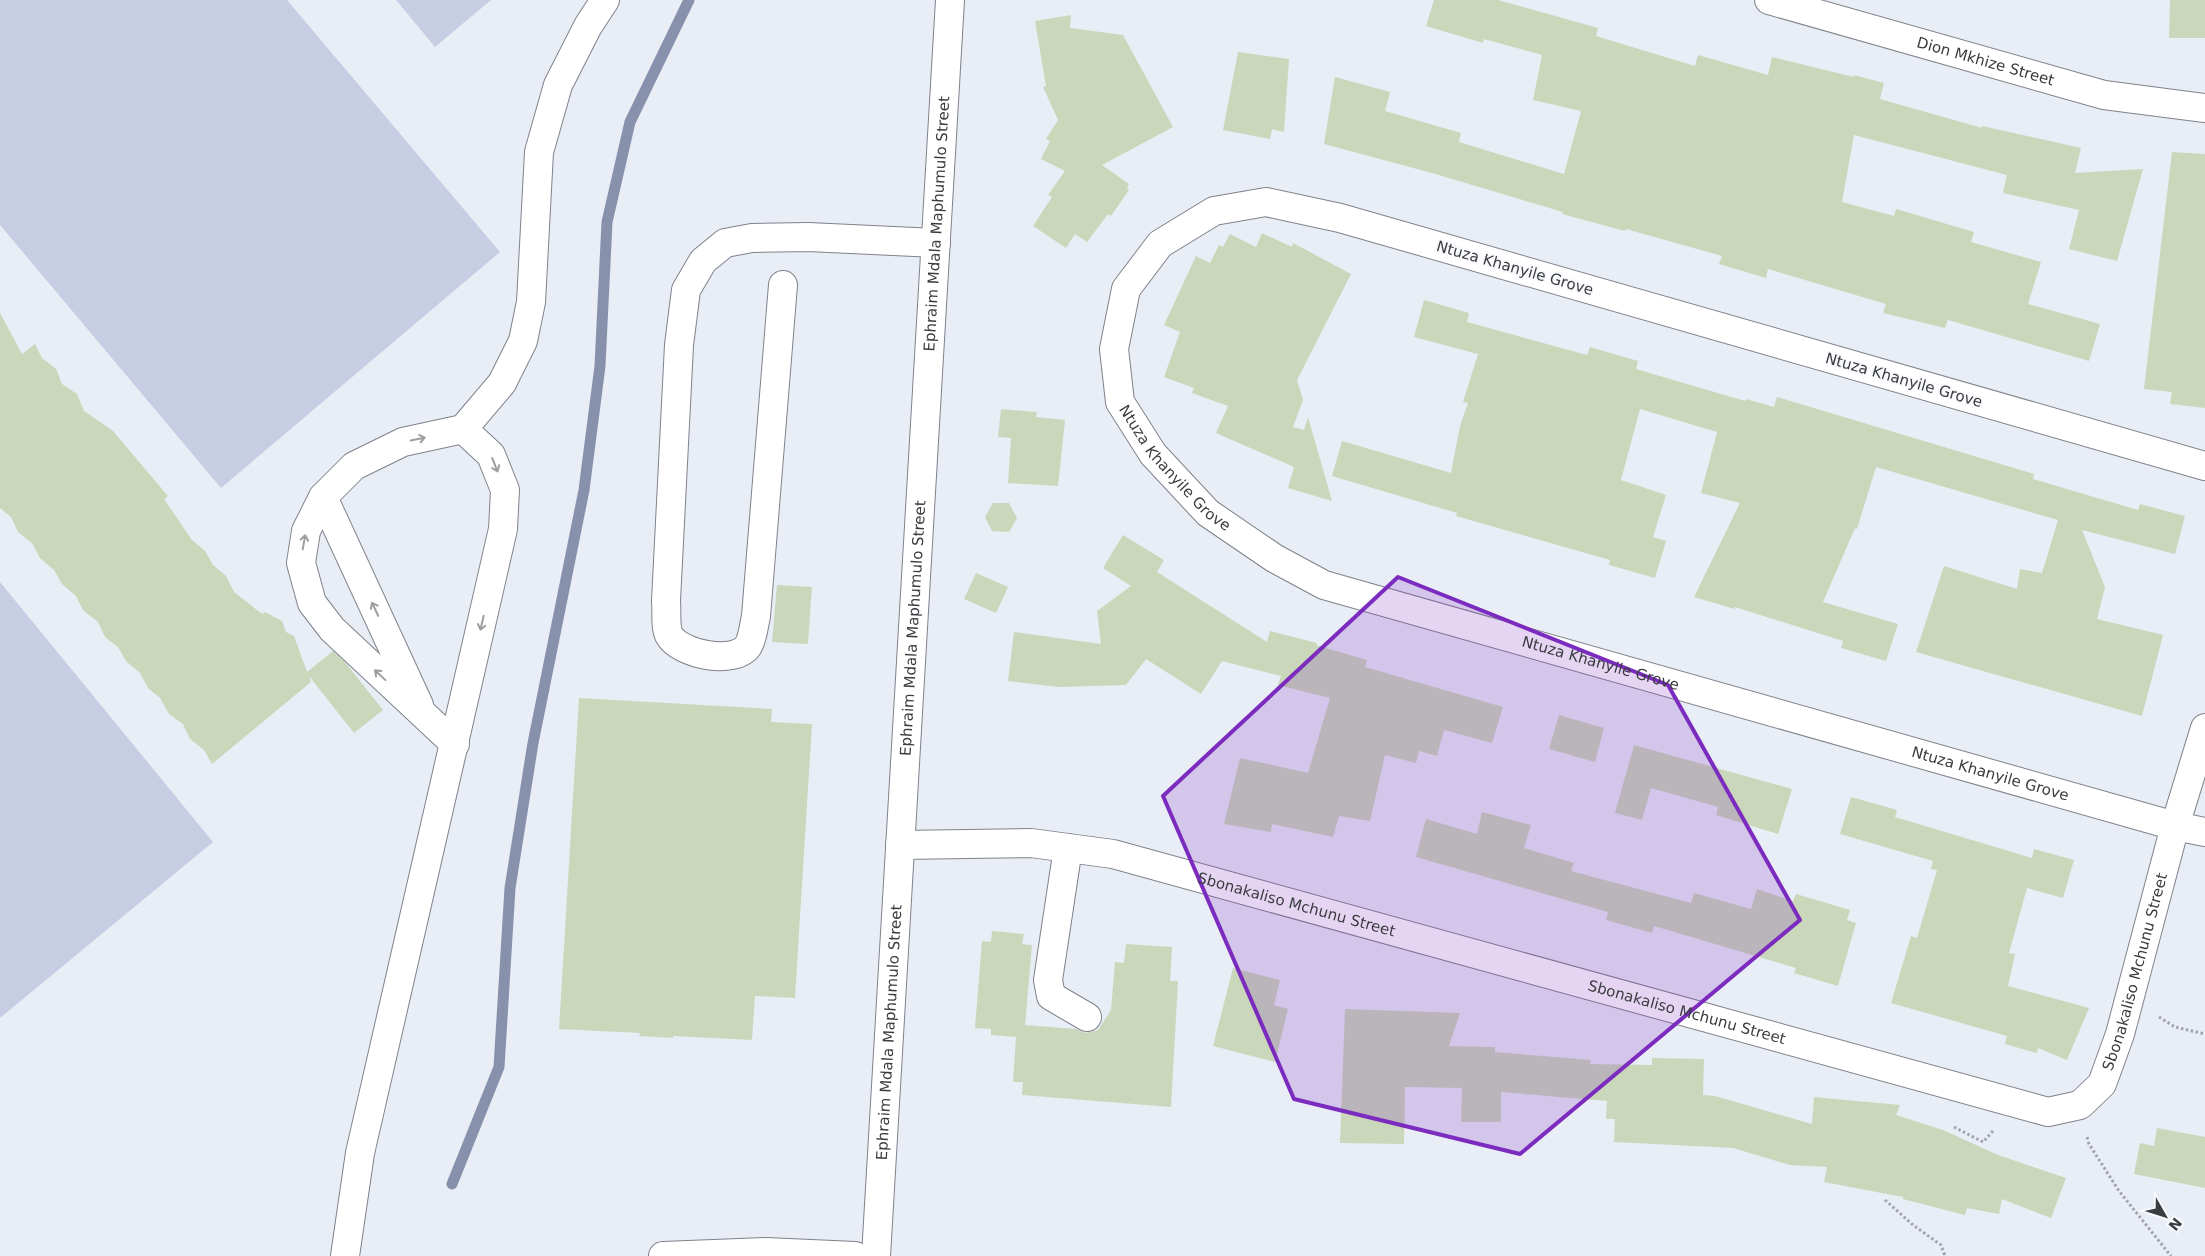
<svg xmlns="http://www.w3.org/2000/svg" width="2205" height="1256" font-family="'DejaVu Sans',sans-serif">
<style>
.green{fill:#c7cee4}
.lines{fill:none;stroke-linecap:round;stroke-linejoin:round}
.stream{stroke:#8891ab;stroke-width:11}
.building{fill:#cad7bb}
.minor-casing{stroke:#7f828a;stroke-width:30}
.path{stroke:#a1a4ab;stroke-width:3;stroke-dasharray:2.5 2.5;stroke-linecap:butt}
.minor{stroke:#fff;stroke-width:28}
.oneway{stroke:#9d9ea0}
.marked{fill:#7b2cbf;fill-opacity:0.2;stroke:#7b2cbf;stroke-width:4;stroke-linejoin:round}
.labels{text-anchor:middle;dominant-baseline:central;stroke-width:4;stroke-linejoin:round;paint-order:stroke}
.street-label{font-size:15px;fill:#3b3c40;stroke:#f9fafe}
</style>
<rect width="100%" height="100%" fill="#e9edf6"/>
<!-- green -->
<path class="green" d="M 0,0 L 287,0 L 500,252 L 221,488 L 0,225 Z
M 396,0 L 491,0 L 435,47 Z
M 0,582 L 213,842 L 0,1018 Z"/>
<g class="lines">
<!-- stream -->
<path class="stream" d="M 452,1184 L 499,1067 L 510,888 L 533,743 L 584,490 L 600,366 L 607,222 L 630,122 L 689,0"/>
</g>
<!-- building -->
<path class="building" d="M 1434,0 L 1498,0 L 1598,28 L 1596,36 L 1695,66 L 1698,55 L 1768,75 L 1772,57 L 1854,77 L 1854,75 L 1884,83 L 1880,99 L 1982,128 L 1982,126 L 2081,148 L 2075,173 L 2143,169 L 2117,261 L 2069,249 L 2079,210 L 2003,193 L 2007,175 L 1854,135 L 1842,202 L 1894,216 L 1896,209 L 1974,232 L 1971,242 L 2041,262 L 2028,304 L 2100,324 L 2089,361 L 1948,320 L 1945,328 L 1883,313 L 1886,304 L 1768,269 L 1766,278 L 1719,264 L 1722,256 L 1626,229 L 1625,231 L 1562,214 L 1563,212 L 1432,173 L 1324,144 L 1335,77 L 1390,92 L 1385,111 L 1461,133 L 1459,142 L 1564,174 L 1581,111 L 1533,100 L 1542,55 L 1484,39 L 1483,43 L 1426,26 Z
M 2170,0 L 2205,0 L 2205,38 L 2169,38 Z
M 1071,15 L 1070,28 L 1123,35 L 1173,127 L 1102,165 L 1129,184 L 1127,188 L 1129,190 L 1111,216 L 1108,214 L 1087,242 L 1075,234 L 1066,248 L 1033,226 L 1052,197 L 1048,195 L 1065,171 L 1041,159 L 1050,141 L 1046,139 L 1058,120 L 1043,87 L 1046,86 L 1035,21 Z
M 1238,52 L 1289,59 L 1284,132 L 1272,129 L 1270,139 L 1223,130 Z
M 2172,152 L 2205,154 L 2205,408 L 2170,404 L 2172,392 L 2144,389 Z
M 1262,233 L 1292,247 L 1293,243 L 1351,274 L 1297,380 L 1303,400 L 1293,427 L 1304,430 L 1308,417 L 1332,501 L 1288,488 L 1294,467 L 1216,433 L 1228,406 L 1192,393 L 1194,388 L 1164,377 L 1180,332 L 1164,325 L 1196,256 L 1210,263 L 1219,245 L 1223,247 L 1230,234 L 1256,247 Z
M 1424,300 L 1469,313 L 1467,322 L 1587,355 L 1590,347 L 1638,361 L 1636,369 L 1745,401 L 1746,399 L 1774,407 L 1777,397 L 2034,474 L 2033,479 L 2138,510 L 2140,504 L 2185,516 L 2175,554 L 2082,530 L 2105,587 L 2097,619 L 2163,635 L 2142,716 L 1916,652 L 1944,566 L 2017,589 L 2020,569 L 2042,573 L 2058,520 L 1876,467 L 1857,529 L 1855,528 L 1823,602 L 1898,624 L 1886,661 L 1841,648 L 1843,641 L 1735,607 L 1735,609 L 1694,597 L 1740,503 L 1701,493 L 1717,432 L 1640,409 L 1621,480 L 1666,495 L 1653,537 L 1666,541 L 1655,578 L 1609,565 L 1610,560 L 1456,516 L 1457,513 L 1332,476 L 1342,441 L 1451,473 L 1460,426 L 1468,403 L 1463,402 L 1478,354 L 1414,337 Z
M 0,313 L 22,354 L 35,344 L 42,358 L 56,369 L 62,384 L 77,394 L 84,411 L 113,431 L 168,496 L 164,499 L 192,540 L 205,551 L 213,565 L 226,576 L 234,592 L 262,614 L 265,612 L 282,621 L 286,632 L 294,636 L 307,672 L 333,651 L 344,661 L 383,710 L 354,733 L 309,676 L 311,682 L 212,764 L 204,750 L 190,739 L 183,724 L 169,714 L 160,698 L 148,688 L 140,673 L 126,661 L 118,647 L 105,637 L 98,622 L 83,610 L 76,596 L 62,584 L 54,570 L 40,558 L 32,543 L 18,532 L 11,517 L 0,508 Z
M 1001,409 L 1037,412 L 1036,417 L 1065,420 L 1058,486 L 1008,483 L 1011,438 L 998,437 Z
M 993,503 L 1009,503 L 1017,518 L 1009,532 L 992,531 L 985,517 Z
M 1123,535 L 1164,560 L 1157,572 L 1267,642 L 1270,631 L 1317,643 L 1316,645 L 1367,660 L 1365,667 L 1503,707 L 1492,743 L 1444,730 L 1437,756 L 1419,751 L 1416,763 L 1385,755 L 1370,821 L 1339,816 L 1333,837 L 1272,824 L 1271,832 L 1224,824 L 1240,758 L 1308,773 L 1330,698 L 1278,685 L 1281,676 L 1222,661 L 1201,694 L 1146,659 L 1126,685 L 1059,687 L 1008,681 L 1014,632 L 1101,644 L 1097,611 L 1131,586 L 1103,568 Z
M 976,573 L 1008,587 L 996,613 L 964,599 Z
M 777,585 L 812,587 L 808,644 L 772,642 Z
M 579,698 L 772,709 L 771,722 L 812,724 L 795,998 L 755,996 L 752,1040 L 673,1036 L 673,1038 L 639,1036 L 640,1033 L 559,1029 Z
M 1559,715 L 1604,728 L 1595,762 L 1549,749 Z
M 1634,745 L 1792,789 L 1778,834 L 1716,815 L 1718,807 L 1651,788 L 1642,820 L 1615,813 Z
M 1851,797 L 1897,810 L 1895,817 L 2032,858 L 2034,849 L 2074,860 L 2063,898 L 2027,888 L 2009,953 L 2015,954 L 2008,986 L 2089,1008 L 2067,1060 L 2038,1048 L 2037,1053 L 2005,1044 L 2007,1036 L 1891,1003 L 1911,936 L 1917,938 L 1937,870 L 1931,869 L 1933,861 L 1840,834 Z
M 1482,812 L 1531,825 L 1524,848 L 1574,863 L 1571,871 L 1691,903 L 1694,893 L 1751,909 L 1757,889 L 1793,901 L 1796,894 L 1850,910 L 1847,920 L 1856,923 L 1838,986 L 1794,973 L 1796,968 L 1654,926 L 1652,933 L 1606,920 L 1608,912 L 1416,857 L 1426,819 L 1477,834 Z
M 992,931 L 1024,934 L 1022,944 L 1032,945 L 1025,1025 L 1076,1029 L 1086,1033 L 1098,1030 L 1111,1010 L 1115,962 L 1124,963 L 1126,944 L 1172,947 L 1170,981 L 1178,981 L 1171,1107 L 1022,1095 L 1023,1082 L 1013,1082 L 1016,1037 L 991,1035 L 991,1029 L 975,1028 L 982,941 L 991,942 Z
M 1233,968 L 1280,980 L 1274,1005 L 1288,1009 L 1275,1062 L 1213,1046 Z
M 1345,1009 L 1460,1013 L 1449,1046 L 1495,1047 L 1495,1052 L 1591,1060 L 1590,1064 L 1652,1065 L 1652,1058 L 1704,1059 L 1703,1095 L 1715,1096 L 1812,1124 L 1814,1097 L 1900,1105 L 1896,1115 L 1943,1130 L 1998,1155 L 2066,1178 L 2051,1218 L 2002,1199 L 1999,1214 L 1967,1208 L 1965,1215 L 1903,1199 L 1903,1197 L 1824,1182 L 1827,1167 L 1790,1165 L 1733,1148 L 1614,1142 L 1615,1119 L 1606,1119 L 1607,1101 L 1501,1092 L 1501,1122 L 1461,1122 L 1462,1088 L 1405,1087 L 1404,1144 L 1340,1143 Z
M 2157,1128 L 2205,1137 L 2205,1188 L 2134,1174 L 2140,1143 L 2154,1146 Z"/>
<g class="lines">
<!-- minor casing -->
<g class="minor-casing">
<g id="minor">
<path id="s1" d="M 1769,0 L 2104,95 L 2205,108"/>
<path d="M 783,285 L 756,616 C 754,624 753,638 748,646 C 735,665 680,655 669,635 C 665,627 667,611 666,601 L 679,345 L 686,290 L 703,261 L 725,243 L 752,238 L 808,237 L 936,243"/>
<path id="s2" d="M 2205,466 L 1340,218 L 1266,202 L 1214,211 L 1160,244 L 1126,289 L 1114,349 L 1120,402 L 1153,454 L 1208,513 L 1274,558 L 1324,585 L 2175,826 L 2205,832"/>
<path d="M 323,497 L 419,705"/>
<path d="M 455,744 L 332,629 L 312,603 L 301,563 L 306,531 L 323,497 L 354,466 L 403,442 L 463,429 L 502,383 L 523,341 L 531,302 L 539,152 L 558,85 L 588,26 L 605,0"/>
<path id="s3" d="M 900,845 L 1031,843 L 1113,854 L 2048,1112 L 2080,1105 L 2102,1084 L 2120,1034 L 2175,826 L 2205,728"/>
<path d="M 1068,848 L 1048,980 L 1051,996 L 1087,1017"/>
<path d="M 345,1256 L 360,1153 L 503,529 L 505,490 L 491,455 L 463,429"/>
<path d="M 663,1256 L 766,1252 L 855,1256"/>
<path id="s4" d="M 876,1256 L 950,0"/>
</g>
</g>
<!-- path -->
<path class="path" d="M 2159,1017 L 2175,1027 L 2205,1034
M 1954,1127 L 1983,1142 L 1993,1131
M 2087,1137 L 2089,1144 L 2119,1191 L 2171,1256
M 1885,1200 L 1913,1225 L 1941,1245 L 1945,1256"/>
<!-- minor -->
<use href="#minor" class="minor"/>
</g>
<!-- one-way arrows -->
<defs><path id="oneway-shaft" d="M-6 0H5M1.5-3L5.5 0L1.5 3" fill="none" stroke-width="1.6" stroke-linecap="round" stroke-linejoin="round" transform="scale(1.25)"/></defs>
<g class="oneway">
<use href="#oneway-shaft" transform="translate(418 439) rotate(-12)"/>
<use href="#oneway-shaft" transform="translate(495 465) rotate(68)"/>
<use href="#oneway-shaft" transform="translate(304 542) rotate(-80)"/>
<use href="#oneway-shaft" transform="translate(375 609) rotate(-115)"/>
<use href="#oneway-shaft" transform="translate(482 623) rotate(103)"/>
<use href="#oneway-shaft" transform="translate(380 675) rotate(-137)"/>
</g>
<!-- marked area -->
<path class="marked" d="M 1398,577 L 1668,685 L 1800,920 L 1520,1154 L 1294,1099 L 1163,796 Z"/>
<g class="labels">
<!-- street labels -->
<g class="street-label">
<text stroke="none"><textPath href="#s1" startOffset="225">Dion Mkhize Street</textPath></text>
<text stroke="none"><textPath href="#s4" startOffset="1034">Ephraim Mdala Maphumulo Street</textPath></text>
<text transform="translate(1515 268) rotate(16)">Ntuza Khanyile Grove</text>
<text transform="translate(1904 380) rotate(16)">Ntuza Khanyile Grove</text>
<text stroke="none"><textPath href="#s2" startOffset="1349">Ntuza Khanyile Grove</textPath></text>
<text stroke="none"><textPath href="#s4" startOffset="629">Ephraim Mdala Maphumulo Street</textPath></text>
<text stroke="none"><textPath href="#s2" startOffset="1829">Ntuza Khanyile Grove</textPath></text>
<text stroke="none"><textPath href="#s2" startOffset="2234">Ntuza Khanyile Grove</textPath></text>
<text stroke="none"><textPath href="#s3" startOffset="404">Sbonakaliso Mchunu Street</textPath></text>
<text stroke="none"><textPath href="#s3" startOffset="1364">Sbonakaliso Mchunu Street</textPath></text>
<text stroke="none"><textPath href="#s3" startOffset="809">Sbonakaliso Mchunu Street</textPath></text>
<text stroke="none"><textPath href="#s4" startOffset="224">Ephraim Mdala Maphumulo Street</textPath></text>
</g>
</g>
<!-- north arrow -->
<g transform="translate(2165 1216) rotate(129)" stroke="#f9fafe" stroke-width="4" paint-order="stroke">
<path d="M0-4L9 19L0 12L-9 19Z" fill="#3b3c40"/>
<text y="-8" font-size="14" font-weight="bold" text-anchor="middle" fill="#3b3c40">N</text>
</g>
</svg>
